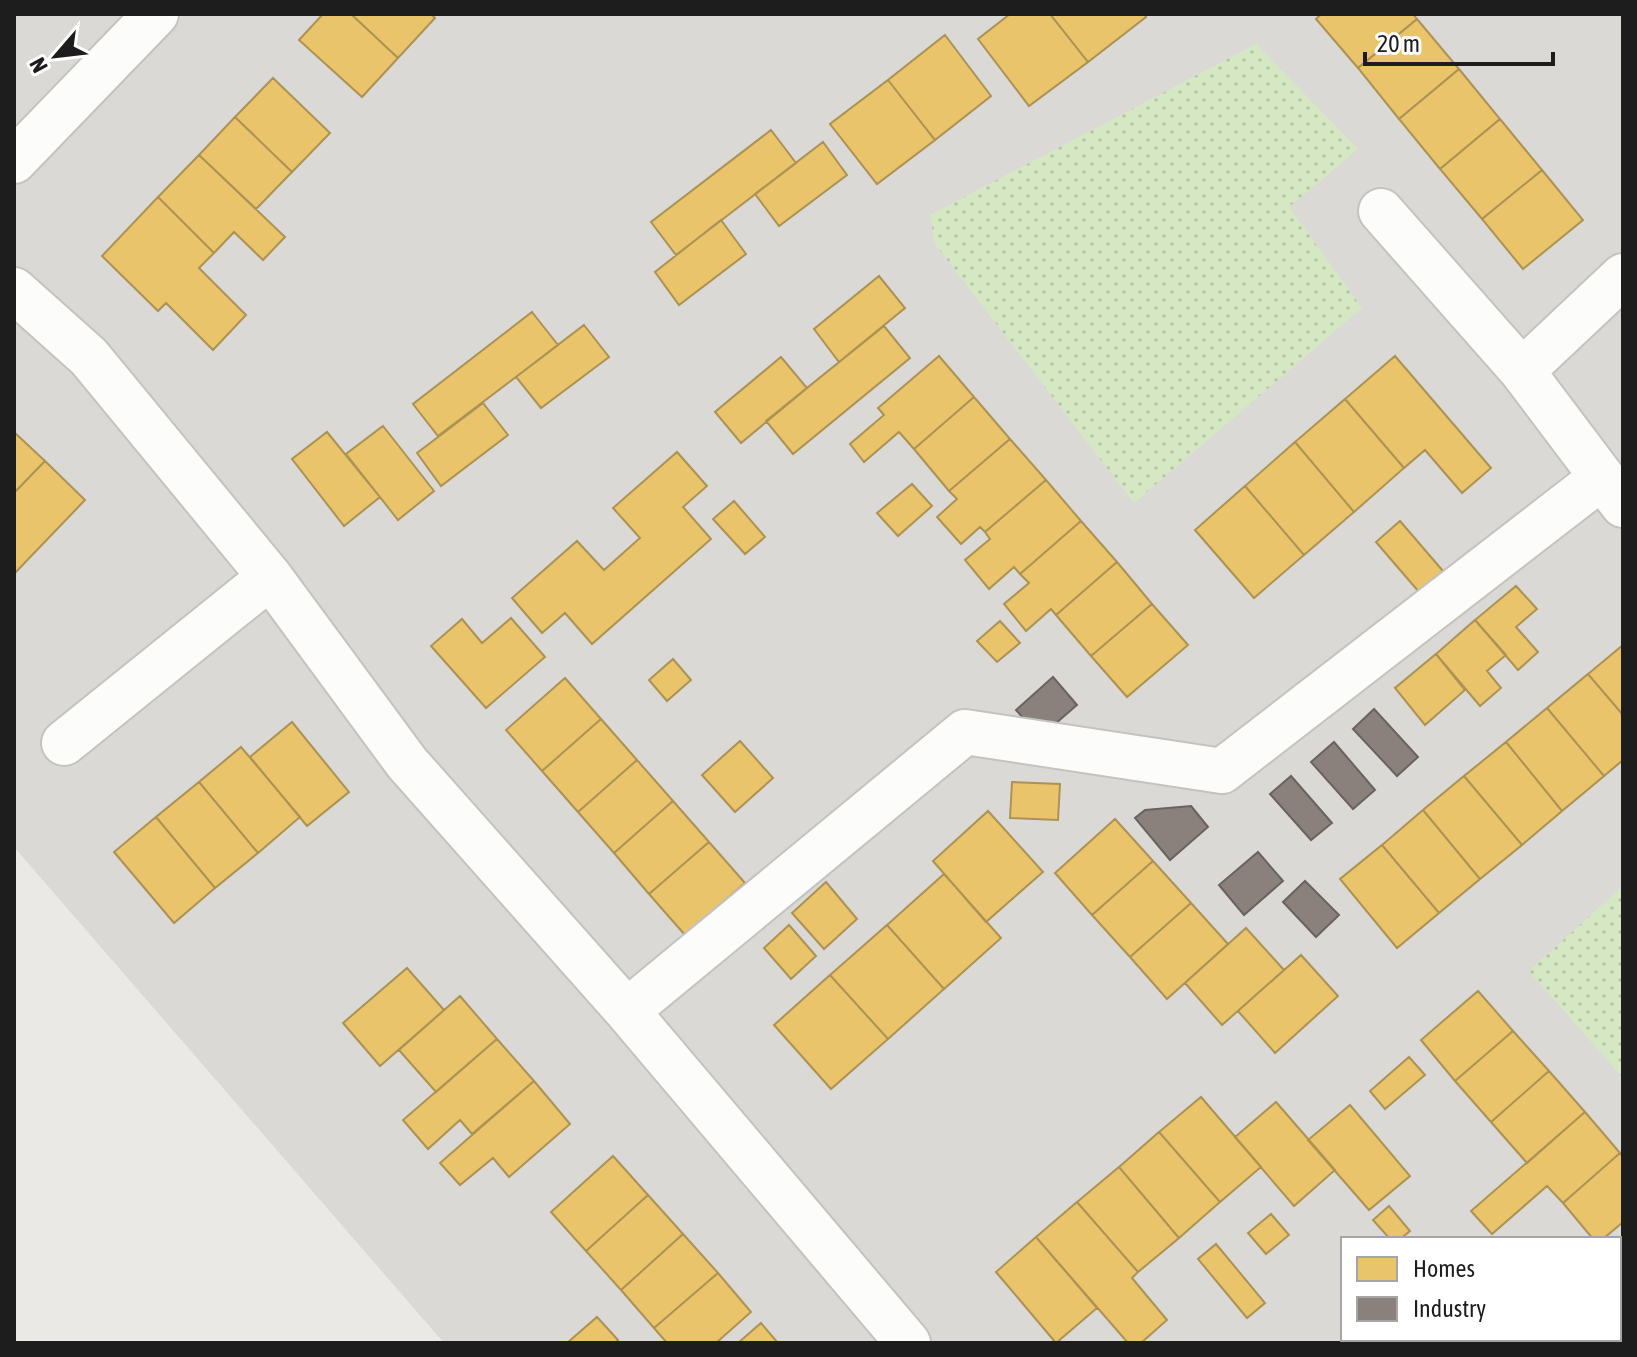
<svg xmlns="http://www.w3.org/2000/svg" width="1637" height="1357" font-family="'Asap Condensed',sans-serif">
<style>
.residential{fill:#dad9d6;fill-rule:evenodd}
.grass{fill:url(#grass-dots)}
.homes{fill:#e9c46a;stroke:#ac9253;stroke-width:2}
.industry{fill:#8a817c;stroke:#696360;stroke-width:2}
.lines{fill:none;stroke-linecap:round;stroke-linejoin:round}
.street-casing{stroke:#c4c3c1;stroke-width:48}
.street{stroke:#fcfcfb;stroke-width:44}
</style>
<defs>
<pattern id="grass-dots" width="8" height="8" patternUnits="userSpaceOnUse" patternTransform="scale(2)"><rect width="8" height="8" fill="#d6e8c3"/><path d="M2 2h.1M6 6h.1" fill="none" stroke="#b7c7a7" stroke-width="1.8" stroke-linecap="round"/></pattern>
</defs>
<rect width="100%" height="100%" fill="#ebe9e5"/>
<!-- residential -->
<path class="residential" d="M 14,14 L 1623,14 L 1623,1343 L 444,1343 L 14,847 ZM 1343,1239 L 1619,1239 L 1619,1339 L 1343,1339 Z"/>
<!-- grass -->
<path class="grass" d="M 1256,44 L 1358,149 L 1289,207 L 1362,308 L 1134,503 L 935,244 L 930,215 Z
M 1623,886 L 1623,1078 L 1529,971 Z"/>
<!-- homes -->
<path class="homes" d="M 323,14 L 351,14 L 398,58 L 362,97 L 299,40 Z
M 351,14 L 431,14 L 435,18 L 398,58 Z
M 1010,14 L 1050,14 L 1088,62 L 1029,106 L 978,39 Z
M 1050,14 L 1144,14 L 1146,17 L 1088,62 Z
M 1321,14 L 1413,14 L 1417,19 L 1358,68 L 1316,19 Z
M 1417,19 L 1459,69 L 1399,119 L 1358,68 Z
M 945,35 L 991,96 L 935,140 L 888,80 Z
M 1459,69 L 1500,119 L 1440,169 L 1399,119 Z
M 273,78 L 330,133 L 292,172 L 235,117 Z
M 888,80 L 935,140 L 877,184 L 830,124 Z
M 235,117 L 292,172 L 256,209 L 199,155 Z
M 1500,119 L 1542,170 L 1482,219 L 1440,169 Z
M 771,130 L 796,163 L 676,255 L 651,222 Z
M 823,142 L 847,175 L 779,226 L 755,194 Z
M 199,155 L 285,237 L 263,260 L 234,232 L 214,253 L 158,197 Z
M 1542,170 L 1583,220 L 1523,269 L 1482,219 Z
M 158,197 L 214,253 L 199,268 L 246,315 L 213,350 L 166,303 L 158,311 L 102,256 Z
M 721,220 L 746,254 L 679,305 L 655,272 Z
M 879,276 L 905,308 L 839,362 L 814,329 Z
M 532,312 L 558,345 L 438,436 L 413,404 Z
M 584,325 L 609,357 L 541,408 L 516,377 Z
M 884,326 L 910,358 L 793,454 L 766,421 Z
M 939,356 L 974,397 L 914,449 L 899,432 L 864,462 L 850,444 L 884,415 L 878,408 Z
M 1395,356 L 1491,468 L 1462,493 L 1425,450 L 1404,468 L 1345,399 Z
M 781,357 L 807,388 L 741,443 L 715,412 Z
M 974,397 L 1010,439 L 949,491 L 914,449 Z
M 1345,399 L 1404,468 L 1354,512 L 1295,442 Z
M 483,403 L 508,435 L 441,486 L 417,453 Z
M 383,426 L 434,491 L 398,520 L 346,454 Z
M 14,432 L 45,461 L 14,493 Z
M 327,432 L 380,497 L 344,526 L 292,459 Z
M 1010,439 L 1046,480 L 985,532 L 980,527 L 961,544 L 937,517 L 957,499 L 949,491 Z
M 1295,442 L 1354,512 L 1304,555 L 1245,486 Z
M 677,452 L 707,486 L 683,507 L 711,539 L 592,644 L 565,613 L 542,633 L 512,598 L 577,541 L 604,570 L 640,538 L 613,508 Z
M 45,461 L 85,500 L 14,574 L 14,493 Z
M 1046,480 L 1081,521 L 1020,574 L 1014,567 L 989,589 L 965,560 L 990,539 L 985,532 Z
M 912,484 L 932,506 L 898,536 L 877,513 Z
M 1245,486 L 1304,555 L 1254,598 L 1195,530 Z
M 734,501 L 765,537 L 745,554 L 713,519 Z
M 1081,521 L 1117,562 L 1056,615 L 1051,609 L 1026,631 L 1004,604 L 1029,583 L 1020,574 Z
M 1400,521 L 1443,571 L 1419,592 L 1376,542 Z
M 1117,562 L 1152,604 L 1091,656 L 1056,615 Z
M 1516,586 L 1537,609 L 1516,627 L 1538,652 L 1518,670 L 1475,620 Z
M 1152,604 L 1188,645 L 1127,697 L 1091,656 Z
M 511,618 L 545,657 L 486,708 L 431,646 L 462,619 L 482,643 Z
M 1475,620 L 1506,655 L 1487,671 L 1501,688 L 1480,706 L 1436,654 Z
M 1000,621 L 1020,643 L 997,662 L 977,641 Z
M 1623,645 L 1623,715 L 1588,674 Z
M 1436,654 L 1465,690 L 1425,725 L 1395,688 Z
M 673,659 L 691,680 L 667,701 L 649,680 Z
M 1588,674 L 1623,715 L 1623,760 L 1604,776 L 1547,708 Z
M 565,678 L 601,719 L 542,771 L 506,730 Z
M 1547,708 L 1604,776 L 1562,811 L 1506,742 Z
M 601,719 L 637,760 L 578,812 L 542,771 Z
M 292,722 L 349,792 L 307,826 L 250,757 Z
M 740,741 L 773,778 L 735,812 L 702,775 Z
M 1506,742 L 1562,811 L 1522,845 L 1464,776 Z
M 241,747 L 300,817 L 258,853 L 199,782 Z
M 637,760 L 673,801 L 614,853 L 578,812 Z
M 1464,776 L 1522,845 L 1480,879 L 1423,810 Z
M 199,782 L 258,853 L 215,888 L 156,817 Z
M 1012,782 L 1060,784 L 1058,820 L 1010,818 Z
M 673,801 L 709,842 L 649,894 L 614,853 Z
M 1423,810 L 1480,879 L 1439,913 L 1382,845 Z
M 988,811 L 1043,872 L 986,922 L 933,861 Z
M 156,817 L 215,888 L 174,923 L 114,852 Z
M 1115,819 L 1153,861 L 1092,915 L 1055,873 Z
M 709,842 L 745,883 L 685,935 L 649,894 Z
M 1382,845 L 1439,913 L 1397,948 L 1340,879 Z
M 1153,861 L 1191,903 L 1130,957 L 1092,915 Z
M 944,874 L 1001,938 L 944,989 L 887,925 Z
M 826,882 L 857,919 L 824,949 L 792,913 Z
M 1191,903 L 1228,944 L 1167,999 L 1130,957 Z
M 789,925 L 816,956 L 791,979 L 764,948 Z
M 887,925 L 944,989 L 888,1039 L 830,975 Z
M 1246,928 L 1284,970 L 1222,1025 L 1185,983 Z
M 1301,955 L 1338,996 L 1275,1053 L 1238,1011 Z
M 407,968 L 444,1010 L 380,1066 L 343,1023 Z
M 830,975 L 888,1039 L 831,1089 L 774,1025 Z
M 1478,991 L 1513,1031 L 1455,1081 L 1421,1040 Z
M 460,996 L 497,1039 L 436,1092 L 399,1050 Z
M 1513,1031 L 1549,1071 L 1491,1122 L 1455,1081 Z
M 497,1039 L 534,1081 L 472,1134 L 460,1120 L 428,1149 L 403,1120 Z
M 1409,1057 L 1425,1075 L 1385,1109 L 1370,1091 Z
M 1549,1071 L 1585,1112 L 1527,1163 L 1491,1122 Z
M 534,1081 L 570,1124 L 509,1177 L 493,1158 L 460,1185 L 440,1163 Z
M 1201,1097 L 1261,1167 L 1220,1202 L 1159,1132 Z
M 1276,1102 L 1335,1170 L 1294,1206 L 1235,1137 Z
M 1350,1105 L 1410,1176 L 1369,1210 L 1308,1140 Z
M 1585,1112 L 1620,1153 L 1563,1203 L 1547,1186 L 1492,1234 L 1471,1211 Z
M 1159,1132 L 1220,1202 L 1179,1238 L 1119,1167 Z
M 1620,1153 L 1623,1157 L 1623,1222 L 1603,1239 L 1593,1239 L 1563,1203 Z
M 613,1156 L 648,1195 L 586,1251 L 551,1212 Z
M 1119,1167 L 1179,1238 L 1138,1272 L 1077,1202 Z
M 648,1195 L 683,1234 L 621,1290 L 586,1251 Z
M 1077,1202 L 1138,1272 L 1132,1278 L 1167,1320 L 1141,1343 L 1128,1343 L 1036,1237 Z
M 1389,1206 L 1410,1231 L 1400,1239 L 1390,1239 L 1373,1220 Z
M 1271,1214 L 1289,1235 L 1266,1254 L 1248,1233 Z
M 683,1234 L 718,1273 L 654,1328 L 621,1290 Z
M 1036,1237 L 1097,1308 L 1056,1343 L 996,1272 Z
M 1216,1244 L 1265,1303 L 1247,1318 L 1198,1259 Z
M 718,1273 L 751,1312 L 716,1343 L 667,1343 L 654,1328 Z
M 597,1317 L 618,1340 L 615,1343 L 567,1343 Z
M 761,1323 L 778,1343 L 738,1343 Z"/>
<!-- industry -->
<path class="industry" d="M 1053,677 L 1077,705 L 1040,737 L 1016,710 Z
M 1374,709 L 1418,757 L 1397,776 L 1353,729 Z
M 1334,742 L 1375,790 L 1353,809 L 1311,762 Z
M 1291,776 L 1332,823 L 1311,840 L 1270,794 Z
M 1191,806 L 1208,827 L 1170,860 L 1135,818 L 1145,810 Z
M 1258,852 L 1283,881 L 1244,915 L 1219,885 Z
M 1305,881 L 1339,915 L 1316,937 L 1283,902 Z"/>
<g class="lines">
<!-- street casing -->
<g class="street-casing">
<path id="street" d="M 14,161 L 156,14
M 1381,211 L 1522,371 L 1623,505
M 14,290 L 89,357 L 270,577 L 407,763 L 627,1011 L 908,1343
M 1522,371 L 1623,276
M 64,743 L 270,577
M 627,1011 L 965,732 L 1222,771 L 1601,478"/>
</g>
<!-- street -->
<use href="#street" class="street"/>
</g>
<!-- border -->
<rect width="1637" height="1357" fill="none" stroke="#1d1d1d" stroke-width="32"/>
<!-- legend -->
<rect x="1341" y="1237" width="280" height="104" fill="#ffffff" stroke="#a5a5a5" stroke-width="2"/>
<rect x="1357" y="1257" width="40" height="24" fill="#e9c46a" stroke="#a5a5a5" stroke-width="2"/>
<text x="1413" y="1277" font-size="24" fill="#1d1d1d">Homes</text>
<rect x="1357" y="1297" width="40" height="24" fill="#8a817c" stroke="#a5a5a5" stroke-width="2"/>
<text x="1413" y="1317" font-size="24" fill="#1d1d1d">Industry</text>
<!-- north arrow -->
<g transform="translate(56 56) rotate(242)" stroke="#ffffff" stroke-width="6" paint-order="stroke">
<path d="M0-6L14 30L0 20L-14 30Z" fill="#1d1d1d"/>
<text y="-12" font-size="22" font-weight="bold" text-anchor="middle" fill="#1d1d1d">N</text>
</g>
<!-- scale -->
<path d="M1365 52v12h188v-12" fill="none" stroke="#1d1d1d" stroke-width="4"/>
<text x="1377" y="52" font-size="24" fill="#1d1d1d" stroke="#ffffff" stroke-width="6" paint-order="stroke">20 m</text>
</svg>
